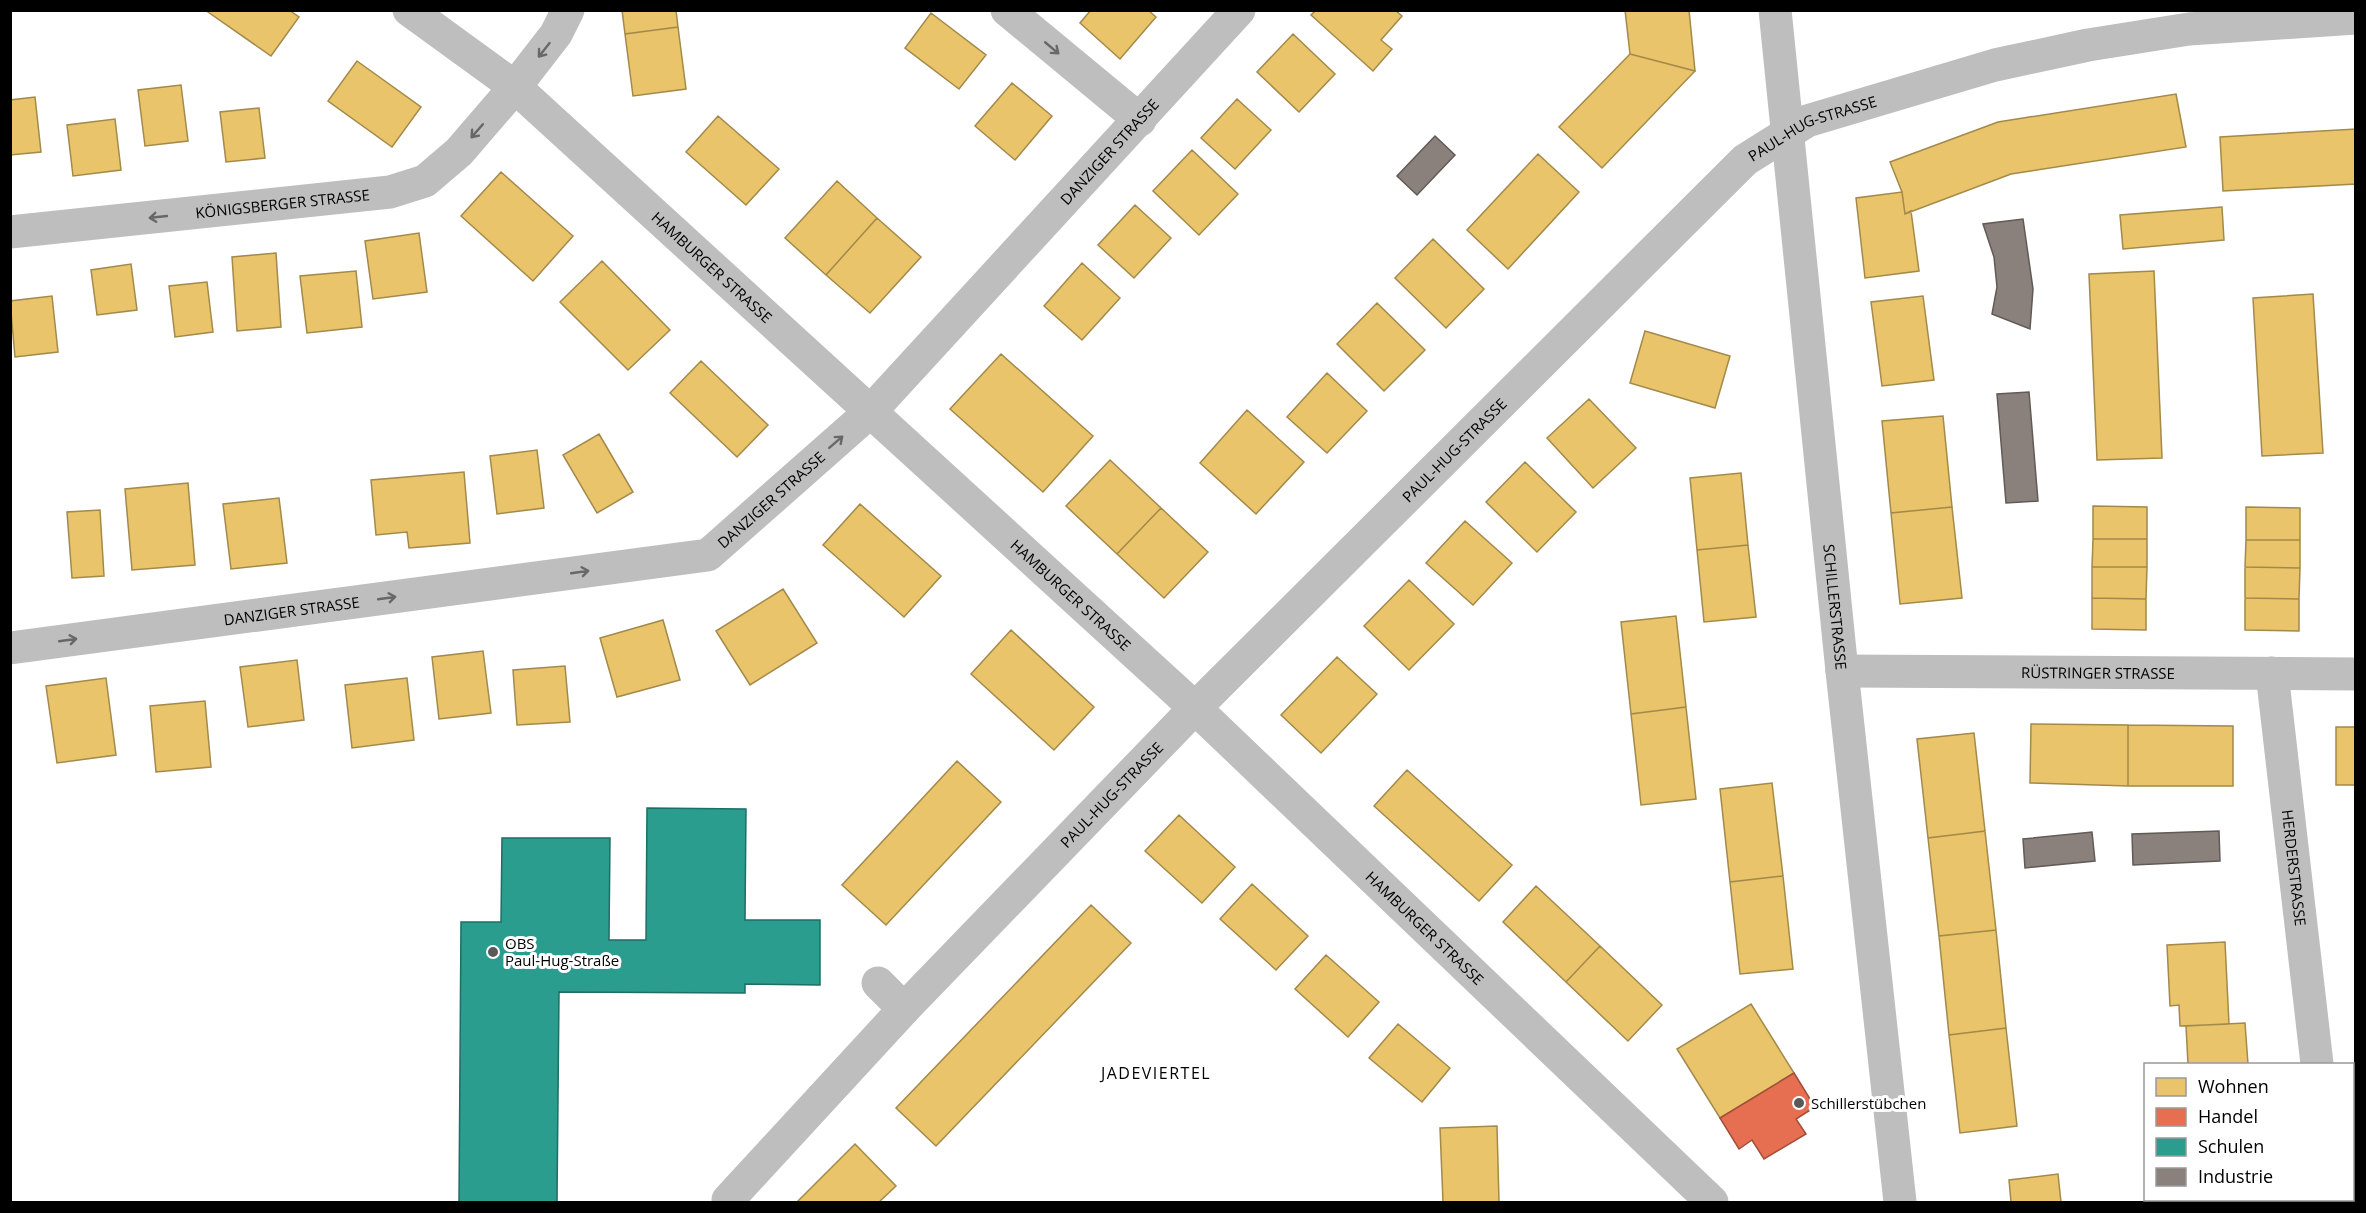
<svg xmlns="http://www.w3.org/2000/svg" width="2366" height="1213" font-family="'Open Sans',sans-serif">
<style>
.homes{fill:#e9c46a;stroke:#a3894a;stroke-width:1.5}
.shops{fill:#e76f51;stroke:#a24e39;stroke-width:1.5}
.schools{fill:#2a9d8f;stroke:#1d6e64;stroke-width:1.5}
.industry{fill:#8a817c;stroke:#615a57;stroke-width:1.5}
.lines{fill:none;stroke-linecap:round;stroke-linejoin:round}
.minor{stroke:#bebebe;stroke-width:33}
.oneway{stroke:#686868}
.poi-dot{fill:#595959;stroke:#fff;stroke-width:2}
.labels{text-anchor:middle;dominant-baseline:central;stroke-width:6;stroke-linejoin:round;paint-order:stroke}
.street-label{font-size:15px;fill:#000;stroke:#fff}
.poi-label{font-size:15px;fill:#000;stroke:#fff;text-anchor:start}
.neighbourhood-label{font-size:16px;letter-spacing:1.5px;fill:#000;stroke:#fff}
</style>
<rect width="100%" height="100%" fill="#fff"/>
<!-- homes -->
<path class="homes" d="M 209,10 L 289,10 L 299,17 L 271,56 L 208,12 Z
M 622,10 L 676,10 L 678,27 L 625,34 Z
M 1091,10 L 1148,10 L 1156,17 L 1120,59 L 1080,23 Z
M 1316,10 L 1395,10 L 1402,16 L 1381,40 L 1392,49 L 1373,71 L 1311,15 Z
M 1625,10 L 1689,10 L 1695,71 L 1630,54 Z
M 931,13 L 986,55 L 959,89 L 905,48 Z
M 678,27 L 686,89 L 633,96 L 625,34 Z
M 1293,34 L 1335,74 L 1299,112 L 1257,72 Z
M 1630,54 L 1695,71 L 1602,168 L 1559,127 Z
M 357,61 L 421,107 L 392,147 L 328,101 Z
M 1012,83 L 1052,116 L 1015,160 L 975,126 Z
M 181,85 L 188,141 L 145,146 L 138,90 Z
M 2176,94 L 2186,147 L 2011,174 L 1905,214 L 1902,192 L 1890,162 L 1998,122 Z
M 35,97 L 41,152 L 10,155 L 10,100 Z
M 1237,99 L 1271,130 L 1235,169 L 1201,138 Z
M 259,108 L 265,158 L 226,162 L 220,112 Z
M 718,116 L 779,169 L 746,205 L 686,152 Z
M 115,119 L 121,170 L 73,176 L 67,125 Z
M 2356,129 L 2356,184 L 2223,191 L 2220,137 Z
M 1192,150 L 1238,194 L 1199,235 L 1153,191 Z
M 1538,154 L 1579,192 L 1508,269 L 1467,230 Z
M 501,172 L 573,236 L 533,281 L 461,216 Z
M 837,181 L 877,218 L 826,275 L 785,238 Z
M 1902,192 L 1905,214 L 1911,211 L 1919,271 L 1865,278 L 1856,198 Z
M 1135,205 L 1171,238 L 1134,278 L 1098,245 Z
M 2222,207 L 2224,240 L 2123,249 L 2120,215 Z
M 877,218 L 921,257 L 870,313 L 826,275 Z
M 419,233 L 427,292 L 373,299 L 365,241 Z
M 1433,239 L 1484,289 L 1446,328 L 1395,278 Z
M 276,253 L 281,327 L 237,331 L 232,257 Z
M 602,261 L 670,330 L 628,370 L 560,302 Z
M 1082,263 L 1120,298 L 1082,340 L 1044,306 Z
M 131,264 L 137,310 L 97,315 L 91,270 Z
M 356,271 L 362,327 L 307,333 L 300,276 Z
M 2154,271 L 2162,458 L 2097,460 L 2089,274 Z
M 207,282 L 213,332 L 175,337 L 169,286 Z
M 2313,294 L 2323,453 L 2262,456 L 2253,298 Z
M 52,296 L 58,352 L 15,357 L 10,301 Z
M 1923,296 L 1934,380 L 1882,386 L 1871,302 Z
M 1377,303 L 1425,350 L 1384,391 L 1337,344 Z
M 1645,331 L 1730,356 L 1715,408 L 1630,383 Z
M 1001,354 L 1093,436 L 1043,492 L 950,409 Z
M 701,361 L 768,425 L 737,457 L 670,393 Z
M 1327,373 L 1367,411 L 1327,453 L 1287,417 Z
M 1589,399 L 1636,448 L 1593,488 L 1547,438 Z
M 1247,410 L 1304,462 L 1256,514 L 1200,463 Z
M 1943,416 L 1952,507 L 1891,513 L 1882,421 Z
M 599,434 L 633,492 L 597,513 L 563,455 Z
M 537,450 L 544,508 L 497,514 L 490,456 Z
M 1110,460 L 1161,508 L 1117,554 L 1066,506 Z
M 1525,462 L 1576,512 L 1537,552 L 1486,502 Z
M 464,472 L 470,543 L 409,548 L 407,532 L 376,535 L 371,480 Z
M 1741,473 L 1748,545 L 1697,550 L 1690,478 Z
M 188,483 L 195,565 L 132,570 L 125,489 Z
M 279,498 L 287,563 L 231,569 L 223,504 Z
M 860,504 L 941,576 L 904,617 L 823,545 Z
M 2093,506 L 2147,507 L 2147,539 L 2093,539 Z
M 1952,507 L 1962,598 L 1900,604 L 1891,513 Z
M 2246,507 L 2300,508 L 2300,540 L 2246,540 Z
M 1161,508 L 1208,552 L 1164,598 L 1117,554 Z
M 100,510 L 104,576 L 72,578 L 67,512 Z
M 1465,521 L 1512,563 L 1473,605 L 1426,563 Z
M 2093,539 L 2147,539 L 2147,567 L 2092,567 Z
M 2246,540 L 2300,540 L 2300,568 L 2245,567 Z
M 1748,545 L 1756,617 L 1704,622 L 1697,550 Z
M 2092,567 L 2147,567 L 2146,599 L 2092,598 Z
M 2245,567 L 2300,568 L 2299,599 L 2245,598 Z
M 1409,580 L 1454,624 L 1409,670 L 1364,626 Z
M 783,589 L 817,643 L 750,685 L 716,631 Z
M 2092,598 L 2146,599 L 2146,630 L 2092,629 Z
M 2245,598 L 2299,599 L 2299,631 L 2245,630 Z
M 1676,616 L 1686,707 L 1631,714 L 1621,622 Z
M 663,620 L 680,680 L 617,697 L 600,638 Z
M 1011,630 L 1094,707 L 1054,750 L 971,674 Z
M 483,651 L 491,713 L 439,719 L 432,657 Z
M 1337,657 L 1377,694 L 1321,753 L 1281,715 Z
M 297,660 L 304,720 L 248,727 L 240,667 Z
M 565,666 L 570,722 L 517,725 L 513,670 Z
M 106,678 L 116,755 L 57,763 L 46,686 Z
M 407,678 L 414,740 L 352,748 L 345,685 Z
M 205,701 L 211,767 L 156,772 L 150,706 Z
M 1686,707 L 1696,799 L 1641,805 L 1631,714 Z
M 2031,724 L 2128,725 L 2128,786 L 2030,783 Z
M 2128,725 L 2233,726 L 2233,786 L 2128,786 Z
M 2336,727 L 2356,727 L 2356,785 L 2336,785 Z
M 1974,733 L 1985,831 L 1928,838 L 1917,739 Z
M 957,761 L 1001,802 L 886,925 L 842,885 Z
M 1407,770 L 1512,865 L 1479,901 L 1374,806 Z
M 1772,783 L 1783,876 L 1730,882 L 1720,789 Z
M 1179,815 L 1235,867 L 1202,903 L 1145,851 Z
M 1985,831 L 1996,930 L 1939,936 L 1928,838 Z
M 1783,876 L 1793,969 L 1740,974 L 1730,882 Z
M 1252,884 L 1308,936 L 1276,970 L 1220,919 Z
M 1536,886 L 1600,946 L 1566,982 L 1503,922 Z
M 1091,905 L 1131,943 L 936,1146 L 896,1108 Z
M 1996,930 L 2006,1028 L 1949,1035 L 1939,936 Z
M 2225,942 L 2229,1024 L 2180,1026 L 2179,1005 L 2170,1006 L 2167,945 Z
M 1600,946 L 1662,1005 L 1628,1041 L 1566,982 Z
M 1326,955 L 1379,1002 L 1348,1037 L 1295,989 Z
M 1751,1004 L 1794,1073 L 1720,1118 L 1677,1049 Z
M 2245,1023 L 2248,1064 L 2188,1064 L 2186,1026 Z
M 1398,1024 L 1450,1068 L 1422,1102 L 1369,1058 Z
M 2006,1028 L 2017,1126 L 1960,1133 L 1949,1035 Z
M 1497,1126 L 1499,1202 L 1443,1202 L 1440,1128 Z
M 855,1144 L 896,1186 L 879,1202 L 797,1202 Z
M 2058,1174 L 2061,1202 L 2011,1202 L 2009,1180 Z
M 2252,1200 L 2281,1200 L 2281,1202 L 2224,1202 Z"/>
<!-- shops -->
<path class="shops" d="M 1794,1073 L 1815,1107 L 1796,1119 L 1806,1134 L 1764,1159 L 1752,1140 L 1739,1149 L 1720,1118 Z"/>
<!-- schools -->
<path class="schools" d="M 647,808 L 746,809 L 745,920 L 820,920 L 820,985 L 745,984 L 745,993 L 559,992 L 557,1202 L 459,1202 L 461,922 L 501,922 L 502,838 L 610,838 L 609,940 L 646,940 Z"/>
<!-- industry -->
<path class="industry" d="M 1435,136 L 1455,155 L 1417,195 L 1397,176 Z
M 2023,219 L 2033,289 L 2030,329 L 1992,314 L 1997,287 L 1994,257 L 1983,224 Z
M 2029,392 L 2038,501 L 2006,503 L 1997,394 Z
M 2219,831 L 2220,861 L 2133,865 L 2132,834 Z
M 2092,832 L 2095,861 L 2025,868 L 2023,839 Z"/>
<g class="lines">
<!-- minor -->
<g class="minor">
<path id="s1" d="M 409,10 L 515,87 L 1195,708 L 1712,1202"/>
<path d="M 1007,10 L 1140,120"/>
<path id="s2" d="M 1775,10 L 1842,671 L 1900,1202"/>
<path id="s3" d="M 10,232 L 390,192 L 425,181 L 459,152 L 515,87 L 556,34 L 568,10"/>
<path id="s4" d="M 10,648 L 708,555 L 870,412 L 1239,10"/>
<path id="s5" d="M 1842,671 L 2356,674"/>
<path id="s6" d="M 2272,673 L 2317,1064"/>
<path d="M 878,983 L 904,1009"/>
<path d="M 2333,1200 L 2334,1202"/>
<path id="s7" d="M 728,1202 L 728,1200 L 904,1009 L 1195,708 L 1745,160 L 1807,121 L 1995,65 L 2088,45 L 2189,29 L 2356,18"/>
</g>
</g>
<!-- one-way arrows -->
<defs><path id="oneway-shaft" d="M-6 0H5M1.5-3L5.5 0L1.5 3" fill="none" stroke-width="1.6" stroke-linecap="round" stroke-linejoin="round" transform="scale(1.5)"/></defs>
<g class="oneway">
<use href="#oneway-shaft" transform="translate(1052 48) rotate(40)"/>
<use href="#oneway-shaft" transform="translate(544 50) rotate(128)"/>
<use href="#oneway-shaft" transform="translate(477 131) rotate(131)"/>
<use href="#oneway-shaft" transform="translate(158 217) rotate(174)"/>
<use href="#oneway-shaft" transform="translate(836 442) rotate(-41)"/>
<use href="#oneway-shaft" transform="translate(580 572) rotate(-8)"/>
<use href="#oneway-shaft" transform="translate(387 598) rotate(-8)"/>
<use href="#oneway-shaft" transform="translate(68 640) rotate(-8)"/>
</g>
<!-- markers -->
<g class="poi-dot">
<circle cx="493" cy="952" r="6"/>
<circle cx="1799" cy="1103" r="6"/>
</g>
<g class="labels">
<!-- street labels -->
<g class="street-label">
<text stroke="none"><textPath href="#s7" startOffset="1532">PAUL-HUG-STRASSE</textPath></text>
<text stroke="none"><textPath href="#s4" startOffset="1274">DANZIGER STRASSE</textPath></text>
<text stroke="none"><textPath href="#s3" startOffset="274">KÖNIGSBERGER STRASSE</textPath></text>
<text stroke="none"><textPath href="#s1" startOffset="398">HAMBURGER STRASSE</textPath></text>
<text stroke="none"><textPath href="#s7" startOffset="1046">PAUL-HUG-STRASSE</textPath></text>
<text stroke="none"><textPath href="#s4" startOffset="788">DANZIGER STRASSE</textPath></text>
<text stroke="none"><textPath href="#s1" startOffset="884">HAMBURGER STRASSE</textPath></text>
<text stroke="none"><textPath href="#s2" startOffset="600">SCHILLERSTRASSE</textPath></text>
<text stroke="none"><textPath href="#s4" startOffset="284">DANZIGER STRASSE</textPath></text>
<text stroke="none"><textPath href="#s5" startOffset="256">RÜSTRINGER STRASSE</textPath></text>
<text stroke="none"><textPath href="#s7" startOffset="560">PAUL-HUG-STRASSE</textPath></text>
<text stroke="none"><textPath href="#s6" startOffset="196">HERDERSTRASSE</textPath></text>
<text stroke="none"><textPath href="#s1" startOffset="1370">HAMBURGER STRASSE</textPath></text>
</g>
<!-- poi labels -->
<g class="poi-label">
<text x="505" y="943">OBS<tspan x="505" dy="17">Paul-Hug-Straße</tspan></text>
<text x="1811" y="1103">Schillerstübchen</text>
</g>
<!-- neighbourhood labels -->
<g class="neighbourhood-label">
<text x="1156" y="1073">JADEVIERTEL</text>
</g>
</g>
<!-- border -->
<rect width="2366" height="1213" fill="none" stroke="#000000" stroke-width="24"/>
<!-- legend -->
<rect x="2144" y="1063" width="210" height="138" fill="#ffffff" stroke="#999999" stroke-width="1.5"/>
<rect x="2156" y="1078" width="30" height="18" fill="#e9c46a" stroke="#999999" stroke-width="1.5"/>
<text x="2198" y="1093" font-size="18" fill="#000000">Wohnen</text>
<rect x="2156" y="1108" width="30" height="18" fill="#e76f51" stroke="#999999" stroke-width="1.5"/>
<text x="2198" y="1123" font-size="18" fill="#000000">Handel</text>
<rect x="2156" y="1138" width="30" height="18" fill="#2a9d8f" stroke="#999999" stroke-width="1.5"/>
<text x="2198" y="1153" font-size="18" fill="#000000">Schulen</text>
<rect x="2156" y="1168" width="30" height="18" fill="#8a817c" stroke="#999999" stroke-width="1.5"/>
<text x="2198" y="1183" font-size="18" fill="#000000">Industrie</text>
</svg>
